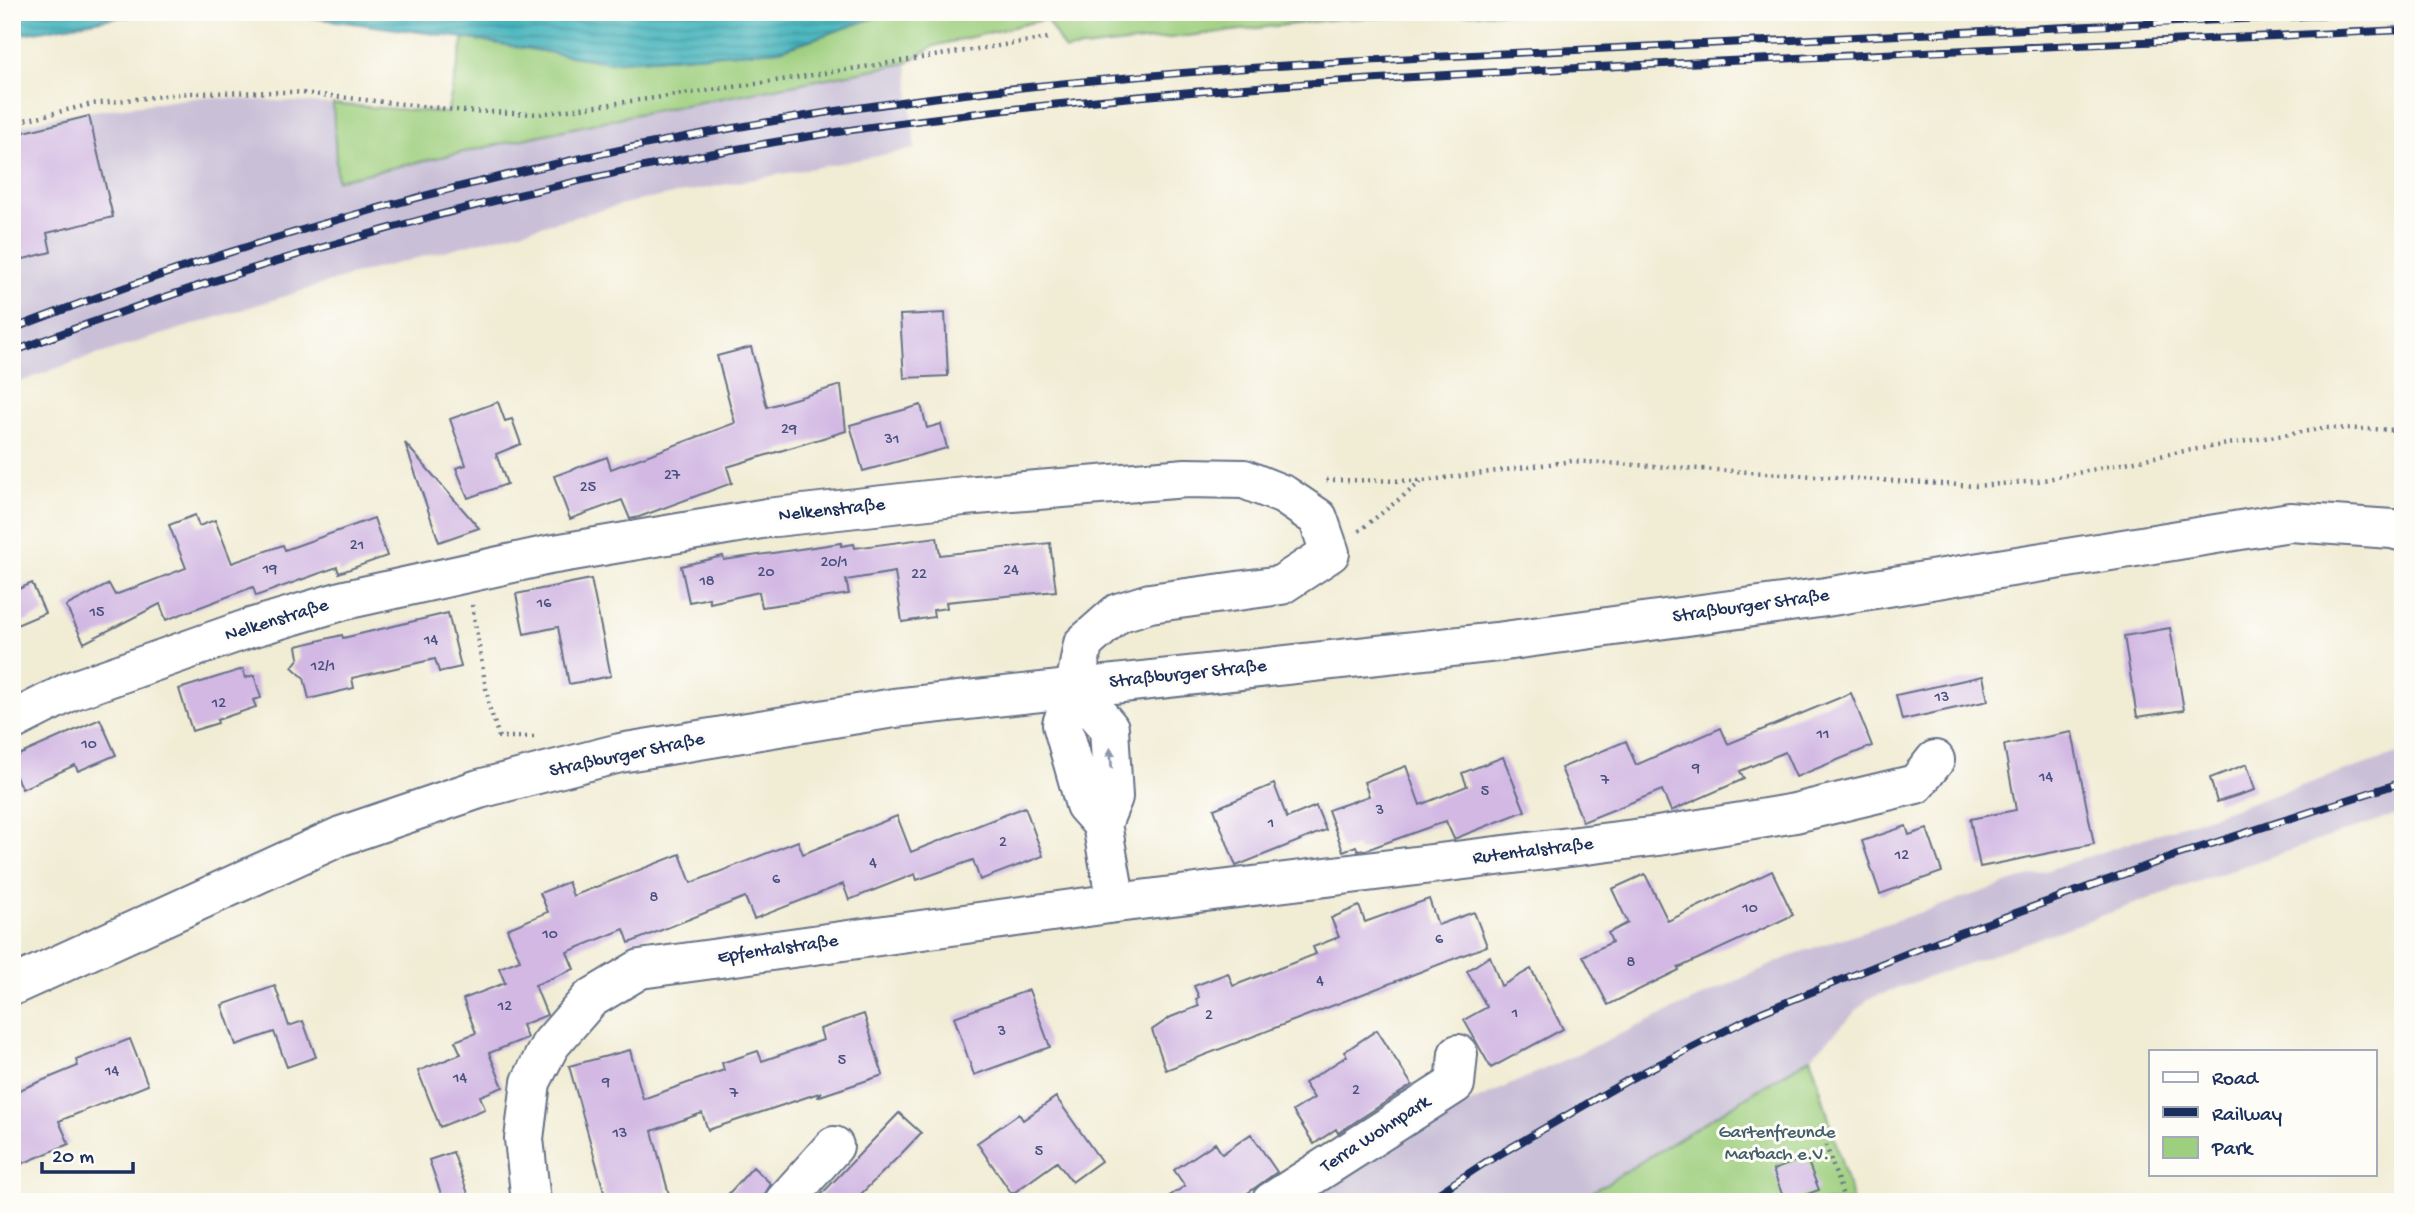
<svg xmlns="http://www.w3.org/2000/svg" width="2415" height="1214" font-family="'Gochi Hand',sans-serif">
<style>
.industrial{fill:#c9bfd7}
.green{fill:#9ecf7e;stroke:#5c7f6e;stroke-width:2}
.water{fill:url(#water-rules);stroke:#30728e;stroke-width:2}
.building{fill:#d2b8e3}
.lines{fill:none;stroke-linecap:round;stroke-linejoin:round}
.minor-casing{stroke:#667187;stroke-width:42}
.major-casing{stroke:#667187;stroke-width:42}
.path{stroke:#667187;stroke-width:4.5;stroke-dasharray:2 5;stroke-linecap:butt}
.minor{stroke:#fff;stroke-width:38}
.major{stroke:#fff;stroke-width:38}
.rail-casing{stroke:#1b2f5e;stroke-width:8}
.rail{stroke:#fdfcf7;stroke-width:5;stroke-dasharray:16;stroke-linecap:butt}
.oneway{fill:#8d97ae}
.labels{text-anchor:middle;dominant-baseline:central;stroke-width:6;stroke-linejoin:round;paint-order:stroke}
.number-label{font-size:16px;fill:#49517f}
.street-label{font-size:19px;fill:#1b2f5e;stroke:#fdfcf7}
.park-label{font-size:19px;fill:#425f68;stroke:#fdfcf7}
</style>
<defs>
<pattern id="water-rules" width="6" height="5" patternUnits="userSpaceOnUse" patternTransform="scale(1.75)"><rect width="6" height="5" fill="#46b5bd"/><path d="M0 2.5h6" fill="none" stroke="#3a949d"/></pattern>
</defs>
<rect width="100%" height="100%" fill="#fdfcf7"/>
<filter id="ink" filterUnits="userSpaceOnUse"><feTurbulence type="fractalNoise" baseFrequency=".0143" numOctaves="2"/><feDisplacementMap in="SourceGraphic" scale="14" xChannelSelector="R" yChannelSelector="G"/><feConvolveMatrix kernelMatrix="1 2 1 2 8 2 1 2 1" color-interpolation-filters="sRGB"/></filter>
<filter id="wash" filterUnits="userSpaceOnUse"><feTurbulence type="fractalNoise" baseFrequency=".00686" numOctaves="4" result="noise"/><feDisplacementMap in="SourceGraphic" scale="28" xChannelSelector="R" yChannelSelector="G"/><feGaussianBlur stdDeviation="1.57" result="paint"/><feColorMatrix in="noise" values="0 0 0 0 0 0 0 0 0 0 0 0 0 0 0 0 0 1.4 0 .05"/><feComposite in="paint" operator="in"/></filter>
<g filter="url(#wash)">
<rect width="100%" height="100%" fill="#f1ecd4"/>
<!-- industrial -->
<path class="industrial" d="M 907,63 L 915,149 L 632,202 L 356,274 L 74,362 L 12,385 L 12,128 L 62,115 L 202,97 L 333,104 L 338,180 L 637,114 Z
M 2403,752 L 2403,812 L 2185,886 L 1868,999 L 1811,1057 L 1576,1202 L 1308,1202 L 1383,1143 L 1795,954 Z"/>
<!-- green -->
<path class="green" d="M 892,12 L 1521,12 L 1338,19 L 1065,50 L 1046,19 L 934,46 L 907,63 L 637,114 L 337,180 L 333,104 L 447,113 L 464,38 L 608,62 L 780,50 Z
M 1811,1057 L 1853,1202 L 1576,1202 Z"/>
<!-- water -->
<path class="water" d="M 12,12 L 166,12 L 112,18 L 12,36 Z
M 270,12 L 892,12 L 780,50 L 608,62 L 464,38 Z"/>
<g id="blocks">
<!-- building -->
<path class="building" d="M 89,116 L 113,217 L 47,233 L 51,252 L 12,262 L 12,135 Z
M 945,313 L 948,376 L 904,378 L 900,315 Z
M 751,347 L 767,407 L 841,385 L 846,431 L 727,467 L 732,483 L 639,517 L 630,519 L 622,500 L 570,519 L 554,476 L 607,457 L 611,469 L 735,423 L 717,356 Z
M 498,402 L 505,421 L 512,419 L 521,444 L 496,454 L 507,484 L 468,498 L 456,468 L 466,465 L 450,419 Z
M 921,405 L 927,428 L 941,424 L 947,448 L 863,471 L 850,425 Z
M 405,443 L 479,528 L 439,542 Z
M 195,515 L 199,526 L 215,520 L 232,563 L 283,545 L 285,550 L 374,518 L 387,556 L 339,573 L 337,567 L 256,596 L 253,587 L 166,620 L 160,604 L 84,643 L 66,606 L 109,584 L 115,595 L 186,568 L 169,525 Z
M 937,537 L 940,555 L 1050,543 L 1056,591 L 946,602 L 947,608 L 933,610 L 934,617 L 902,622 L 895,572 L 846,580 L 849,594 L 762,607 L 759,592 L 710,603 L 709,598 L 689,602 L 681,566 L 723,556 L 724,560 L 841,543 L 841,546 L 854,544 L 855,548 Z
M 591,579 L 611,676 L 569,684 L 558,627 L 524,634 L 516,594 Z
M 32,583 L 45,613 L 12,627 L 12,592 Z
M 448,613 L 461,667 L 439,672 L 435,659 L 352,678 L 354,688 L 309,699 L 304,678 L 292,667 L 299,658 L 297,646 L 342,635 L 343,638 Z
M 2170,628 L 2184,710 L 2137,717 L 2124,636 Z
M 243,669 L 245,678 L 254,675 L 261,698 L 253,700 L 256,707 L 217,720 L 218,723 L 192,731 L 179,689 Z
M 1983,676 L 1988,701 L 1902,720 L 1896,695 Z
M 1851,693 L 1872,746 L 1796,777 L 1785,752 L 1740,771 L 1744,779 L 1671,811 L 1662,790 L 1583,822 L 1561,768 L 1626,741 L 1636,765 L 1721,728 L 1728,744 Z
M 100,719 L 116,755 L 78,771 L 75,765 L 22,789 L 12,769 L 12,758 Z
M 2072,732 L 2094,844 L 1980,867 L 1970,819 L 2016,810 L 2004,745 Z
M 1503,757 L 1525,811 L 1454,839 L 1446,821 L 1366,850 L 1358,851 L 1356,846 L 1343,851 L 1328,810 L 1369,796 L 1364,782 L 1406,766 L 1420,805 L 1467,786 L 1462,773 Z
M 2247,764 L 2255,790 L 2217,802 L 2210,778 Z
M 1274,784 L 1287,818 L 1316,806 L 1326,830 L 1236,866 L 1214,809 Z
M 1025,807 L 1043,856 L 980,880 L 973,860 L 917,880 L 915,874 L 849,900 L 843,884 L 754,919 L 745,897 L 629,943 L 624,929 L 567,952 L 574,969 L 535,985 L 547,1015 L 522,1025 L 527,1038 L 489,1053 L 503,1087 L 480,1096 L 485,1109 L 440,1127 L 418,1071 L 461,1054 L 455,1041 L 476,1033 L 463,999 L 505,983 L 499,968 L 520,960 L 507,929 L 548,912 L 540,893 L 568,882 L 573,896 L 680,854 L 691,883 L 798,841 L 803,854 L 897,816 L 911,852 Z
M 1906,826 L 1909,835 L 1927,829 L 1942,872 L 1880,894 L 1862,841 Z
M 1772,871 L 1793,915 L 1678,968 L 1679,970 L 1608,1005 L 1583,956 L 1612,942 L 1608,933 L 1628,923 L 1612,889 L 1645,874 L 1668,921 Z
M 1429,899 L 1438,925 L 1474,912 L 1487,946 L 1166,1070 L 1152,1030 L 1171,1017 L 1199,1006 L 1196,999 L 1199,997 L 1194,986 L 1228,973 L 1233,986 L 1316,954 L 1313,947 L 1339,937 L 1331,918 L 1359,906 L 1365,922 Z
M 1490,956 L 1501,986 L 1531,969 L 1563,1029 L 1491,1068 L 1464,1020 L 1487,1007 L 1467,971 Z
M 275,986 L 289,1026 L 303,1021 L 316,1057 L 287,1067 L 274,1032 L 236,1045 L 222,1005 Z
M 1029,990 L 1050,1047 L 974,1075 L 954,1017 Z
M 864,1014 L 883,1075 L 817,1097 L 822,1092 L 708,1130 L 702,1113 L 652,1131 L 671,1202 L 607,1202 L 569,1066 L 630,1050 L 643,1099 L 724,1070 L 722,1063 L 758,1051 L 762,1061 L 823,1040 L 820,1029 Z
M 1377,1030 L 1412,1085 L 1338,1133 L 1336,1129 L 1314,1144 L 1293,1111 L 1314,1098 L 1304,1083 L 1347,1056 L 1344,1052 Z
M 130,1039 L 148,1085 L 59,1121 L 69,1144 L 12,1168 L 12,1093 L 78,1066 L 76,1060 Z
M 1056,1097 L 1101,1161 L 1072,1182 L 1057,1162 L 1012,1194 L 977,1143 L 1019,1114 L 1023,1120 Z
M 899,1113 L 921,1133 L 900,1155 L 853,1202 L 814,1202 Z
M 1251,1134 L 1277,1172 L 1235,1202 L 1160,1202 L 1185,1186 L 1174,1170 L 1215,1143 L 1222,1154 Z
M 453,1152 L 471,1202 L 444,1202 L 429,1160 Z
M 1806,1157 L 1819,1190 L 1785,1202 L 1773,1170 Z
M 753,1167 L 771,1184 L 763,1197 L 763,1202 L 721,1202 Z"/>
</g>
</g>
<g filter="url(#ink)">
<use href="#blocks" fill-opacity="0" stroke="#667187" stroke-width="2"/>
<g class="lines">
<!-- minor casing -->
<g class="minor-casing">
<path id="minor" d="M 1075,687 L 1109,728 L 1113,797 L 1102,824
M 12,721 L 71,691 L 247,629 L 345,600 L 549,555 L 767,518 L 964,496 L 1186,478 L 1244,479 L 1284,495 L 1318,518 L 1330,553 L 1281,585 L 1150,603 L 1118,613 L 1083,644 L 1075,687 L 1062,724 L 1085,805 L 1102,824 L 1116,903
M 531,1202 L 524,1139 L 531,1082 L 550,1045 L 590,999 L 640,969 L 1116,903 L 1658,836 L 1795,813 L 1916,784 L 1935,760
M 784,1202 L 834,1146
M 1271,1202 L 1455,1084 L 1458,1054"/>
</g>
<!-- major casing -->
<g class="major-casing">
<path id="major" d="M 12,986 L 341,836 L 479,789 L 620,753 L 894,708 L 1497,642 L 1826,597 L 2290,522 L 2392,529 L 2403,532"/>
</g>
<!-- path -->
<path class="path" d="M 12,123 L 92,104 L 188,93 L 294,92 L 466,111 L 539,114 L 762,83 L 1048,38
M 1326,480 L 1423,481 L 1572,461 L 1975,486 L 2038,481 L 2179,452 L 2326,428 L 2403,430
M 1359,531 L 1421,482
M 472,605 L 489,706 L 499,737 L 535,737
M 1826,1145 L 1845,1202"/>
<!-- minor -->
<use href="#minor" class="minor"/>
<!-- major -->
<use href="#major" class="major"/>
<!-- rail casing -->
<g class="rail-casing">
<path id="rail" d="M 12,329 C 302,217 607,140 915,100 C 1148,70 1382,59 1617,48 C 1875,36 2133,25 2392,12
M 12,352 C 259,258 514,187 775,142 C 1047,96 1323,81 1599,67 C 1867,55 2135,43 2403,30
M 1425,1202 L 1486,1162 L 1630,1079 L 1762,1012 L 1938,941 L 2177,855 L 2403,782"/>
</g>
<!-- rail -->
<use href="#rail" class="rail"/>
</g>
<!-- one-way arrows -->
<defs><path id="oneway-solid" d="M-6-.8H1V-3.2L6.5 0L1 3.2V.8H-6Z" transform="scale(1.75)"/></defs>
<use class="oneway" href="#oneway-solid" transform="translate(1111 758) rotate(-94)"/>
</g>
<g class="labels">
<!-- number labels -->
<g class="number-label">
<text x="789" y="430">29</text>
<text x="892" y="440">31</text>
<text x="672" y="476">27</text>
<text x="588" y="488">25</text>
<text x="357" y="546">21</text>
<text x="834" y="563">20/1</text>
<text x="270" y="570">19</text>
<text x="1011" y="571">24</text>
<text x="766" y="573">20</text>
<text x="919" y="575">22</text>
<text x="707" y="582">18</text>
<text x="544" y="604">16</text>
<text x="97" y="613">15</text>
<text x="431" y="641">14</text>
<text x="323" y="667">12/1</text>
<text x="1942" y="698">13</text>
<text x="219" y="704">12</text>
<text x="1823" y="735">11</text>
<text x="89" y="745">10</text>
<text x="1696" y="769">9</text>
<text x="2046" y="778">14</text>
<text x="1605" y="781">7</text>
<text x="1485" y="792">5</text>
<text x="1380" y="811">3</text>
<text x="1271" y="824">1</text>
<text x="1003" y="843">2</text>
<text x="1902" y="856">12</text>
<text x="873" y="864">4</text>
<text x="776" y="880">6</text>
<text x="654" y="898">8</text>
<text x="1750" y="909">10</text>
<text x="550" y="935">10</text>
<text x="1439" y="940">6</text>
<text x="1631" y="963">8</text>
<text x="1320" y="982">4</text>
<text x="505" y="1007">12</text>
<text x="1515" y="1014">1</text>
<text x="1209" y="1016">2</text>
<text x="1002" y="1032">3</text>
<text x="842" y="1061">5</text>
<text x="112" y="1072">14</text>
<text x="460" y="1079">14</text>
<text x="606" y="1083">9</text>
<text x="1356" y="1091">2</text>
<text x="734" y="1094">7</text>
<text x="620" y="1134">13</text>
<text x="1039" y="1152">5</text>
</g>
<!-- street labels -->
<g class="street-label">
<text transform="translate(832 511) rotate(-6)">Nelkenstraße</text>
<text transform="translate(1751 607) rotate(-8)">Straßburger Straße</text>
<text transform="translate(277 621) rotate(-17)">Nelkenstraße</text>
<text transform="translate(1188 675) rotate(-6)">Straßburger Straße</text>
<text transform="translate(627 756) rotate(-12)">Straßburger Straße</text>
<text transform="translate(1533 852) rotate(-7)">Rutentalstraße</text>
<text transform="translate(778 950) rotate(-8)">Epfentalstraße</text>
<text transform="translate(1376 1135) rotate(-33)">Terra Wohnpark</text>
</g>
<!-- park labels -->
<g class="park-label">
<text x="1777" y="1133">Gartenfreunde<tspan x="1777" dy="22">Marbach e.V.</tspan></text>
</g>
</g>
<!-- margin -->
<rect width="2415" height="1214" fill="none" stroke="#fdfcf7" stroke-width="42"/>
<!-- legend -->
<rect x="2149" y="1050" width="228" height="126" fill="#fdfcf7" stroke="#a3aaba" stroke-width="2"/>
<rect x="2163" y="1072" width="35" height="10" fill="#ffffff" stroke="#a3aaba" stroke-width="2"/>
<text x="2212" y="1084" font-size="21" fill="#1b2f5e">Road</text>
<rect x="2163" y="1107" width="35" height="10" fill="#1b2f5e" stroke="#a3aaba" stroke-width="2"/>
<text x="2212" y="1120" font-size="21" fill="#1b2f5e">Railway</text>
<rect x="2163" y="1137" width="35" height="21" fill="#9ecf7e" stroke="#a3aaba" stroke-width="2"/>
<text x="2212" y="1154" font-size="21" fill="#1b2f5e">Park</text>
<!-- scale -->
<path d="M42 1162v10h91v-10" fill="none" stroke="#1b2f5e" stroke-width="3.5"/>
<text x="52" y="1162" font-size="21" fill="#1b2f5e" stroke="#fdfcf7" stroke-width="5" paint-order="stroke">20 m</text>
</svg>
